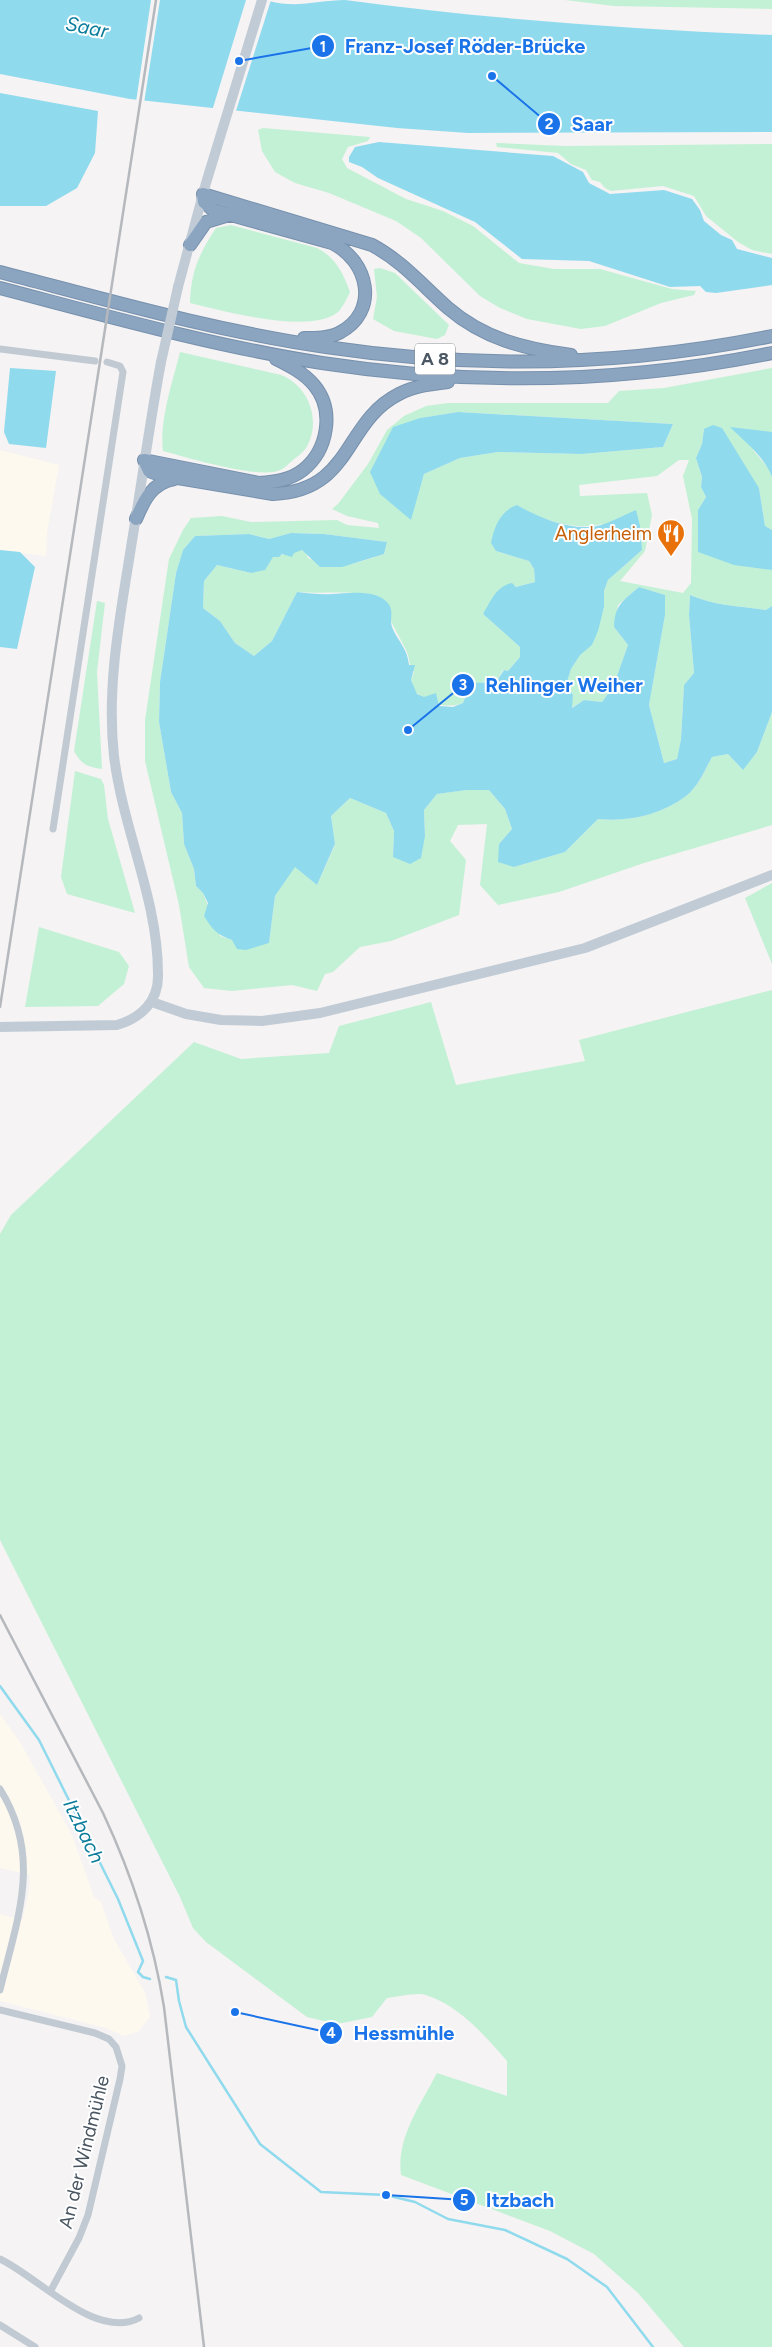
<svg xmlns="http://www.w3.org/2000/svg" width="772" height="2347" font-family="Figtree,sans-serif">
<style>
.commercial{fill:#fdf9ef}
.green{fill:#c3f1d5;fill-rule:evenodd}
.water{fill:#90daee}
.pier{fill:#f5f3f3}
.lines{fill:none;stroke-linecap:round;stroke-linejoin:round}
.stream{stroke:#90daee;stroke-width:2.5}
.highway-casing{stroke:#7690ad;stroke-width:14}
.street{stroke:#c1cad2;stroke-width:7}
.secondary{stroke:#c1cbd6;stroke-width:10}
.highway{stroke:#8ba5c1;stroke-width:12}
.rail{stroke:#b5b8bd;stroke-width:2.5}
.secondary-bridge{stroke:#c1cbd6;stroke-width:10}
.labels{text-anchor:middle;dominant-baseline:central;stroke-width:4;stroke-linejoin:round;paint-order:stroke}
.shield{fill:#fff;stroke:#808990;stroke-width:1}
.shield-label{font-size:18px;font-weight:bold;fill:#4a5661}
.food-label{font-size:19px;fill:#c56008;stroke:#fff;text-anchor:end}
.street-label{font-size:19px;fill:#4a5661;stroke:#fff}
.water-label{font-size:20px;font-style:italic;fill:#0c7c9b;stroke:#fff}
.leader{fill:none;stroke:#1a73e8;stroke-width:2}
.callout-dot{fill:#1a73e8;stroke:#fff;stroke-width:2}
.mark-label{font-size:15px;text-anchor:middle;font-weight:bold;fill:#fff}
.callout-label{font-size:20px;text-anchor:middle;font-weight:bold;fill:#1a73e8;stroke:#fff;stroke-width:4;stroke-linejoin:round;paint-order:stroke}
</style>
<rect width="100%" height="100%" fill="#f5f3f3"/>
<!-- commercial -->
<path class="commercial" d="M 0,450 L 59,465 L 47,533 L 46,556 L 0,550 Z
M 0,1714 L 20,1742 L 72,1835 L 94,1897 L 101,1902 L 114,1939 L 145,1992 L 150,2017 L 139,2031 L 124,2036 L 106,2028 L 0,2001 L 0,1914 L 22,1920 L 29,1892 L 30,1875 L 0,1868 Z"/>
<!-- green -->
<path class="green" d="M 565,0 L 772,0 L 772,9 L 614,6 Z
M 263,128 L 370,137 L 368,141 L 348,147 L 342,159 L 347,168 L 406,199 L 443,211 L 473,226 L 519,263 L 554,269 L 600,269 L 672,289 L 696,291 L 694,295 L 661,303 L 605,326 L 581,329 L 527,319 L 500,308 L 480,296 L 421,238 L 396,221 L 329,193 L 295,183 L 275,172 L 262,151 L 258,130 Z
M 496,143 L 565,146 L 772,144 L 772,254 L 752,250 L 738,242 L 706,216 L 694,196 L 663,186 L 611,191 L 605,188 L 600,182 L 592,180 L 586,170 L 571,164 L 558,153 L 497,147 Z
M 231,225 L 317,248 C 336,258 343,273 350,292 C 347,298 343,307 338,312 C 310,335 224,311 190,303 C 191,271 199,254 216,228 Z
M 380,268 L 395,273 L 449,325 L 445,335 L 437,339 L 394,331 L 373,319 L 377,297 L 374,269 Z
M 180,352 L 281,375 C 309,386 322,421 306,448 C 303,453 296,457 292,461 C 288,464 284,469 280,470 C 261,480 185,457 163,451 C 159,421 173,381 180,352 Z
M 772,368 L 772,432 L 763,432 L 753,450 L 770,470 L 772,477 L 772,530 L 765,526 L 759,488 L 704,429 L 702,444 L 696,458 L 702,477 L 701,487 L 706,497 L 698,510 L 698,552 L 772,570 L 772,606 L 766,610 C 740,606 715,606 690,595 L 689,615 L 694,673 L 684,685 L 681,739 L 677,759 L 664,763 L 649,705 L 665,615 L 665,595 L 639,587 L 618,605 L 614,627 L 628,645 L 613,687 L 602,702 L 584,700 L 571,708 L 573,695 L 566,685 L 571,669 L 580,654 L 592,645 L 604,607 L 604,591 L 608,580 L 642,550 L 602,524 C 573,531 542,520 517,505 L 496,551 L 529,561 L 534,569 L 535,582 L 516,587 L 514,585 L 483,614 L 520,647 L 520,657 L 508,671 L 503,670 L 496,682 L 482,682 L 465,698 L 463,703 C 447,709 431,704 418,694 C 414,692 413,684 411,680 L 414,672 C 408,664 410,658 406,650 C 397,632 387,615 379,597 C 352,590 325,594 297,592 L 272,641 L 254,656 L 235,643 L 220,621 L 203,608 L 204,581 L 217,565 L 251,573 L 273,557 L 302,550 L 306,553 L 308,558 C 337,572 356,563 384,554 L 387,542 L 324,534 L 291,533 L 269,539 L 249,534 L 195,536 L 183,550 L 176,573 L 160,682 L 159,722 L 171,792 L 182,813 L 184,844 L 194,869 L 196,886 L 203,893 L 220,936 C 235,941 254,947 269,943 L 275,896 L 295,866 L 317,885 L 335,845 L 331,816 L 350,798 L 386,813 L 394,831 L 393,857 L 425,836 L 424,810 L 437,794 L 467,790 L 489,790 L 505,809 L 512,829 L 499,844 L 514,867 L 565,852 L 598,819 C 629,822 661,815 686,796 C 698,787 705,770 712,757 L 728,754 L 742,769 L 757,752 L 772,712 L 772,825 L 644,863 L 559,892 L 498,905 L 480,885 L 487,824 L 458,825 L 450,841 L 466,860 L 459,915 L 391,941 L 360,947 L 333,972 L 325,974 L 317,991 L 292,985 L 232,991 L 204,988 L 189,967 L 179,905 L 145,761 L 145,720 L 169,559 L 183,530 L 191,518 L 222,516 L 251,522 L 337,520 L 347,525 L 379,528 L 378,523 L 347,516 L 332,509 L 338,504 L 368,464 L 387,430 L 404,416 L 426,406 L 448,403 L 608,403 L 619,391 L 664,388 ZM 458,412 L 673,424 L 663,447 L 582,454 L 498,452 L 460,458 L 424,474 L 410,520 L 420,418 ZM 679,460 L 689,460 L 683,476 L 692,519 L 691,583 L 683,593 L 620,581 L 645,551 L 652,515 L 647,493 L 580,496 L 579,485 L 657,476 Z
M 97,601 L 105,603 L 97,672 L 102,769 C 87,767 81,764 74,751 Z
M 75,771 L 101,779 L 104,785 L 108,819 L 135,913 L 67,894 L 61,877 Z
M 772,883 L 772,964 L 745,898 Z
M 39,927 L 119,952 L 129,966 L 124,984 L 98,1006 L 25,1007 Z
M 772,990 L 772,2347 L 684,2347 L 638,2293 L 594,2254 L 550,2231 L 401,2175 C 396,2138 421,2104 437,2073 L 507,2096 L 507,2061 C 485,2036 460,2006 426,1995 C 416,1992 398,1997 387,1998 L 372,2017 L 337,2024 L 307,2017 L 206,1942 L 193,1928 L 180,1897 L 0,1540 L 0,1234 L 11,1215 L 194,1042 L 241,1059 L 329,1053 L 339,1026 L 431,1002 L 456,1085 L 585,1061 L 579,1040 Z"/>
<!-- water -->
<path class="water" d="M 0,0 L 262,0 C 271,1 280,4 288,4 C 307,5 326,0 345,0 C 486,19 629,29 772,35 L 772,132 L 468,133 L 397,128 L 130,99 L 0,74 Z
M 0,93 L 98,111 L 95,153 L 77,188 L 46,206 L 0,206 Z
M 379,142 L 553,156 L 583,172 L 589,183 L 610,194 L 664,190 L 692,199 L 700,210 L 704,221 L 721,235 L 732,240 L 737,249 L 772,258 L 772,285 L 716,293 L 706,292 L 700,286 L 670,287 L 589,261 L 522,259 L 475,222 L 378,178 L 362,167 L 349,162 L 349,157 L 355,147 Z
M 10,368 L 56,371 L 46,448 L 9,444 L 4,432 Z
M 458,412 L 673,424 L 663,447 L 582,454 L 498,452 L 460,458 L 424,474 L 411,520 L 380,494 L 370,472 L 393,427 L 420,418 Z
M 713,425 L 722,428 L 759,488 L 765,526 L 772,530 L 772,570 L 734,565 L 698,552 L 698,510 L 706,497 L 701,487 L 702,477 L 696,458 L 702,444 L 704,429 Z
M 730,427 L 772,432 L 772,477 C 765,457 744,441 730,427 Z
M 517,505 C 538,517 564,528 588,527 C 604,527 621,516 636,510 L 640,526 L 642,550 L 608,580 L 604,591 L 604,607 L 598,631 L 592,645 L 580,655 L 571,669 L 566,685 L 573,695 L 572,708 L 584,700 L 602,702 L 613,687 L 628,645 L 614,627 C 615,604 623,601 639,587 L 665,595 L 665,615 L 649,705 L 664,763 L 677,759 L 681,739 L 684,685 L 694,673 L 689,615 L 690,595 C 715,606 740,606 766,610 L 772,606 L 772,712 L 757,752 L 743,770 L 728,754 L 712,757 C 705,770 698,787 686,796 C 661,815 629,822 598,819 L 565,852 L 514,867 L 498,862 L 499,844 L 512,829 L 505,809 L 489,790 L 467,790 L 437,794 L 424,810 L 425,836 L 421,858 L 410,864 L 393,857 L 394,831 L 386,813 L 350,798 L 331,816 L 335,844 L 317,885 L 295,867 L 275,896 L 269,943 L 246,950 L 237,949 L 232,940 C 217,935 212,929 204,916 L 208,903 L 203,893 L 196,886 L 194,869 L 184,844 L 182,813 L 171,792 L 159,722 L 160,682 L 176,573 L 183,550 L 195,536 L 249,534 L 269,539 L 291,533 L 324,534 L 387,542 L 384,554 L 342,567 L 320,567 L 302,550 L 294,553 L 292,557 L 282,554 L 279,557 L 273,557 L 265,570 L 251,573 L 217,565 L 204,581 L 203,608 L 220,621 L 235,643 L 254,656 L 272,641 L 297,592 C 308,593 321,595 332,594 C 347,593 375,589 387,602 C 395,610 389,619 392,627 C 398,642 407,647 409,665 L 415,665 L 411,680 L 417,694 L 424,697 L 436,693 L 439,706 L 453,707 L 463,703 L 465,698 L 464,692 L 473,683 L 496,682 L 504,670 L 508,671 L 520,657 L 520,647 L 483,614 C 491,601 496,586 512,583 L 516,587 L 535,582 L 534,569 L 529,561 L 496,551 L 491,543 C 494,527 500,511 517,505 Z
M 0,550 L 20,552 L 35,567 L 17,649 L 0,647 Z"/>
<!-- pier -->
<path class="pier" d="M 151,0 L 160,0 L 144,103 L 136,102 Z
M 246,0 L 271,0 L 235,114 L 212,111 Z"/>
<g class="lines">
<!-- stream -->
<path class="stream" d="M 0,1686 L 39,1740 L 118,1899 L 143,1961 L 138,1972 L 143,1977 L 150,1979
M 166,1977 L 176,1980 L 179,2001 L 186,2027 L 260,2144 L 321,2192 L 386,2195 L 415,2202 L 448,2219 L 505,2230 L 567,2259 L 607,2287 L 653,2347"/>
<!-- highway casing -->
<g class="highway-casing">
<path id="highway" d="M 203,194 L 372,245 C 402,261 423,286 448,308 C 484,339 525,349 571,355
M 203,194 L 204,202 L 213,210 L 332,243 C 369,261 380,312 339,333 C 329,338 316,338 304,338
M 190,245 L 206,222 L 229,215
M 0,272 C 108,300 215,331 326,347 C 474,369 625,366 772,336
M 0,288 C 107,316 213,346 322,363 C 471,386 624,383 772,353
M 144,460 L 149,471 L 160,475 L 273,494 C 353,491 343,422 399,394 C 414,386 431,384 448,382
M 144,460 L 259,483 C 275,482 290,480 303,470 C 328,450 335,410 314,385 C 304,373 290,366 276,359
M 136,519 C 144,500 152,483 174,479"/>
</g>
<!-- street -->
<path class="street" d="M 0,349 L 95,361
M 53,829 L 123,372 L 120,366 L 107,362
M 0,1789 C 43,1858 17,1919 0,1990
M 0,2010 L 95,2033 L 109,2039 L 116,2047 L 122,2066 L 120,2079 L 88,2215 L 79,2238 L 50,2292
M 0,2259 C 37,2276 96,2341 139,2318
M 0,2325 L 35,2347"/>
<!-- secondary -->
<path class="secondary" d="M 178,287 L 206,183 L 262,0
M 152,1002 L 186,1014 L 221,1020 L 262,1021 L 320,1013 L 585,948 L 772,875
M 0,1027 L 117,1025 C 141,1018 159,1001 158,974 C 158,899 123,830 114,756 C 106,684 121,612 132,541 C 142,481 150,421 161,362"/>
<!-- highway -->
<use href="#highway" class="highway"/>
<!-- rail -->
<path class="rail" d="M 0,1007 L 156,0
M 0,1615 L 103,1813 C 132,1875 153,1939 164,2007 L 204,2347"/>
<!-- secondary-bridge -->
<path class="secondary-bridge" d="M 161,362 L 178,287"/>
</g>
<!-- icons -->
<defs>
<g id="restaurant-pin" transform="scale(1.4375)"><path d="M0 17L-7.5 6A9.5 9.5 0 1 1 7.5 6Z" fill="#e8710a" stroke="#fff"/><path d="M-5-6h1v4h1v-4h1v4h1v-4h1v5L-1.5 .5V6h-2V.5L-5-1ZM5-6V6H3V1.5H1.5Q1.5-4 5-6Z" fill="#fff"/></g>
</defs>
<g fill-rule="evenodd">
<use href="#restaurant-pin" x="671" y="533"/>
</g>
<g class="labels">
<!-- shield labels -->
<rect class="shield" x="415" y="343.5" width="40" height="31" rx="4"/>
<g class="shield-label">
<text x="435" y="359">A 8</text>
</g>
<!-- food labels -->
<g class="food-label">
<text x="652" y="533">Anglerheim</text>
</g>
<!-- street labels -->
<g class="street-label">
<text transform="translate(84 2152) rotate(-76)">An der Windmühle</text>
</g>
<!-- water labels -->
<g class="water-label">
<text transform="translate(87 27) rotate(11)">Saar</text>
<text transform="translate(84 1831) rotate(64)">Itzbach</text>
</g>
</g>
<!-- callouts -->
<path class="leader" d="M239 61L323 46M492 76L549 124M408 730L463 685M235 2012L331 2033M386 2195L464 2200"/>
<g class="callout-dot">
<circle cx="239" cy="61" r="5"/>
<circle cx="492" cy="76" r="5"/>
<circle cx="408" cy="730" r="5"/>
<circle cx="235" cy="2012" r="5"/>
<circle cx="386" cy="2195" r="5"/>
<circle cx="323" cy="46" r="12"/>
<circle cx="549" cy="124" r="12"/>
<circle cx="463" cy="685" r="12"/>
<circle cx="331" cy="2033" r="12"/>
<circle cx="464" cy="2200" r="12"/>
</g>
<g class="mark-label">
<text x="323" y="52">1</text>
<text x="549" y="129">2</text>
<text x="463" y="690">3</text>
<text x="331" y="2038">4</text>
<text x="464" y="2205">5</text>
</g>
<g class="callout-label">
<text x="465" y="53">Franz-Josef Röder-Brücke</text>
<text x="592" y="131">Saar</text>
<text x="564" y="692">Rehlinger Weiher</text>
<text x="404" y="2040">Hessmühle</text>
<text x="520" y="2207">Itzbach</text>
</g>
</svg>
